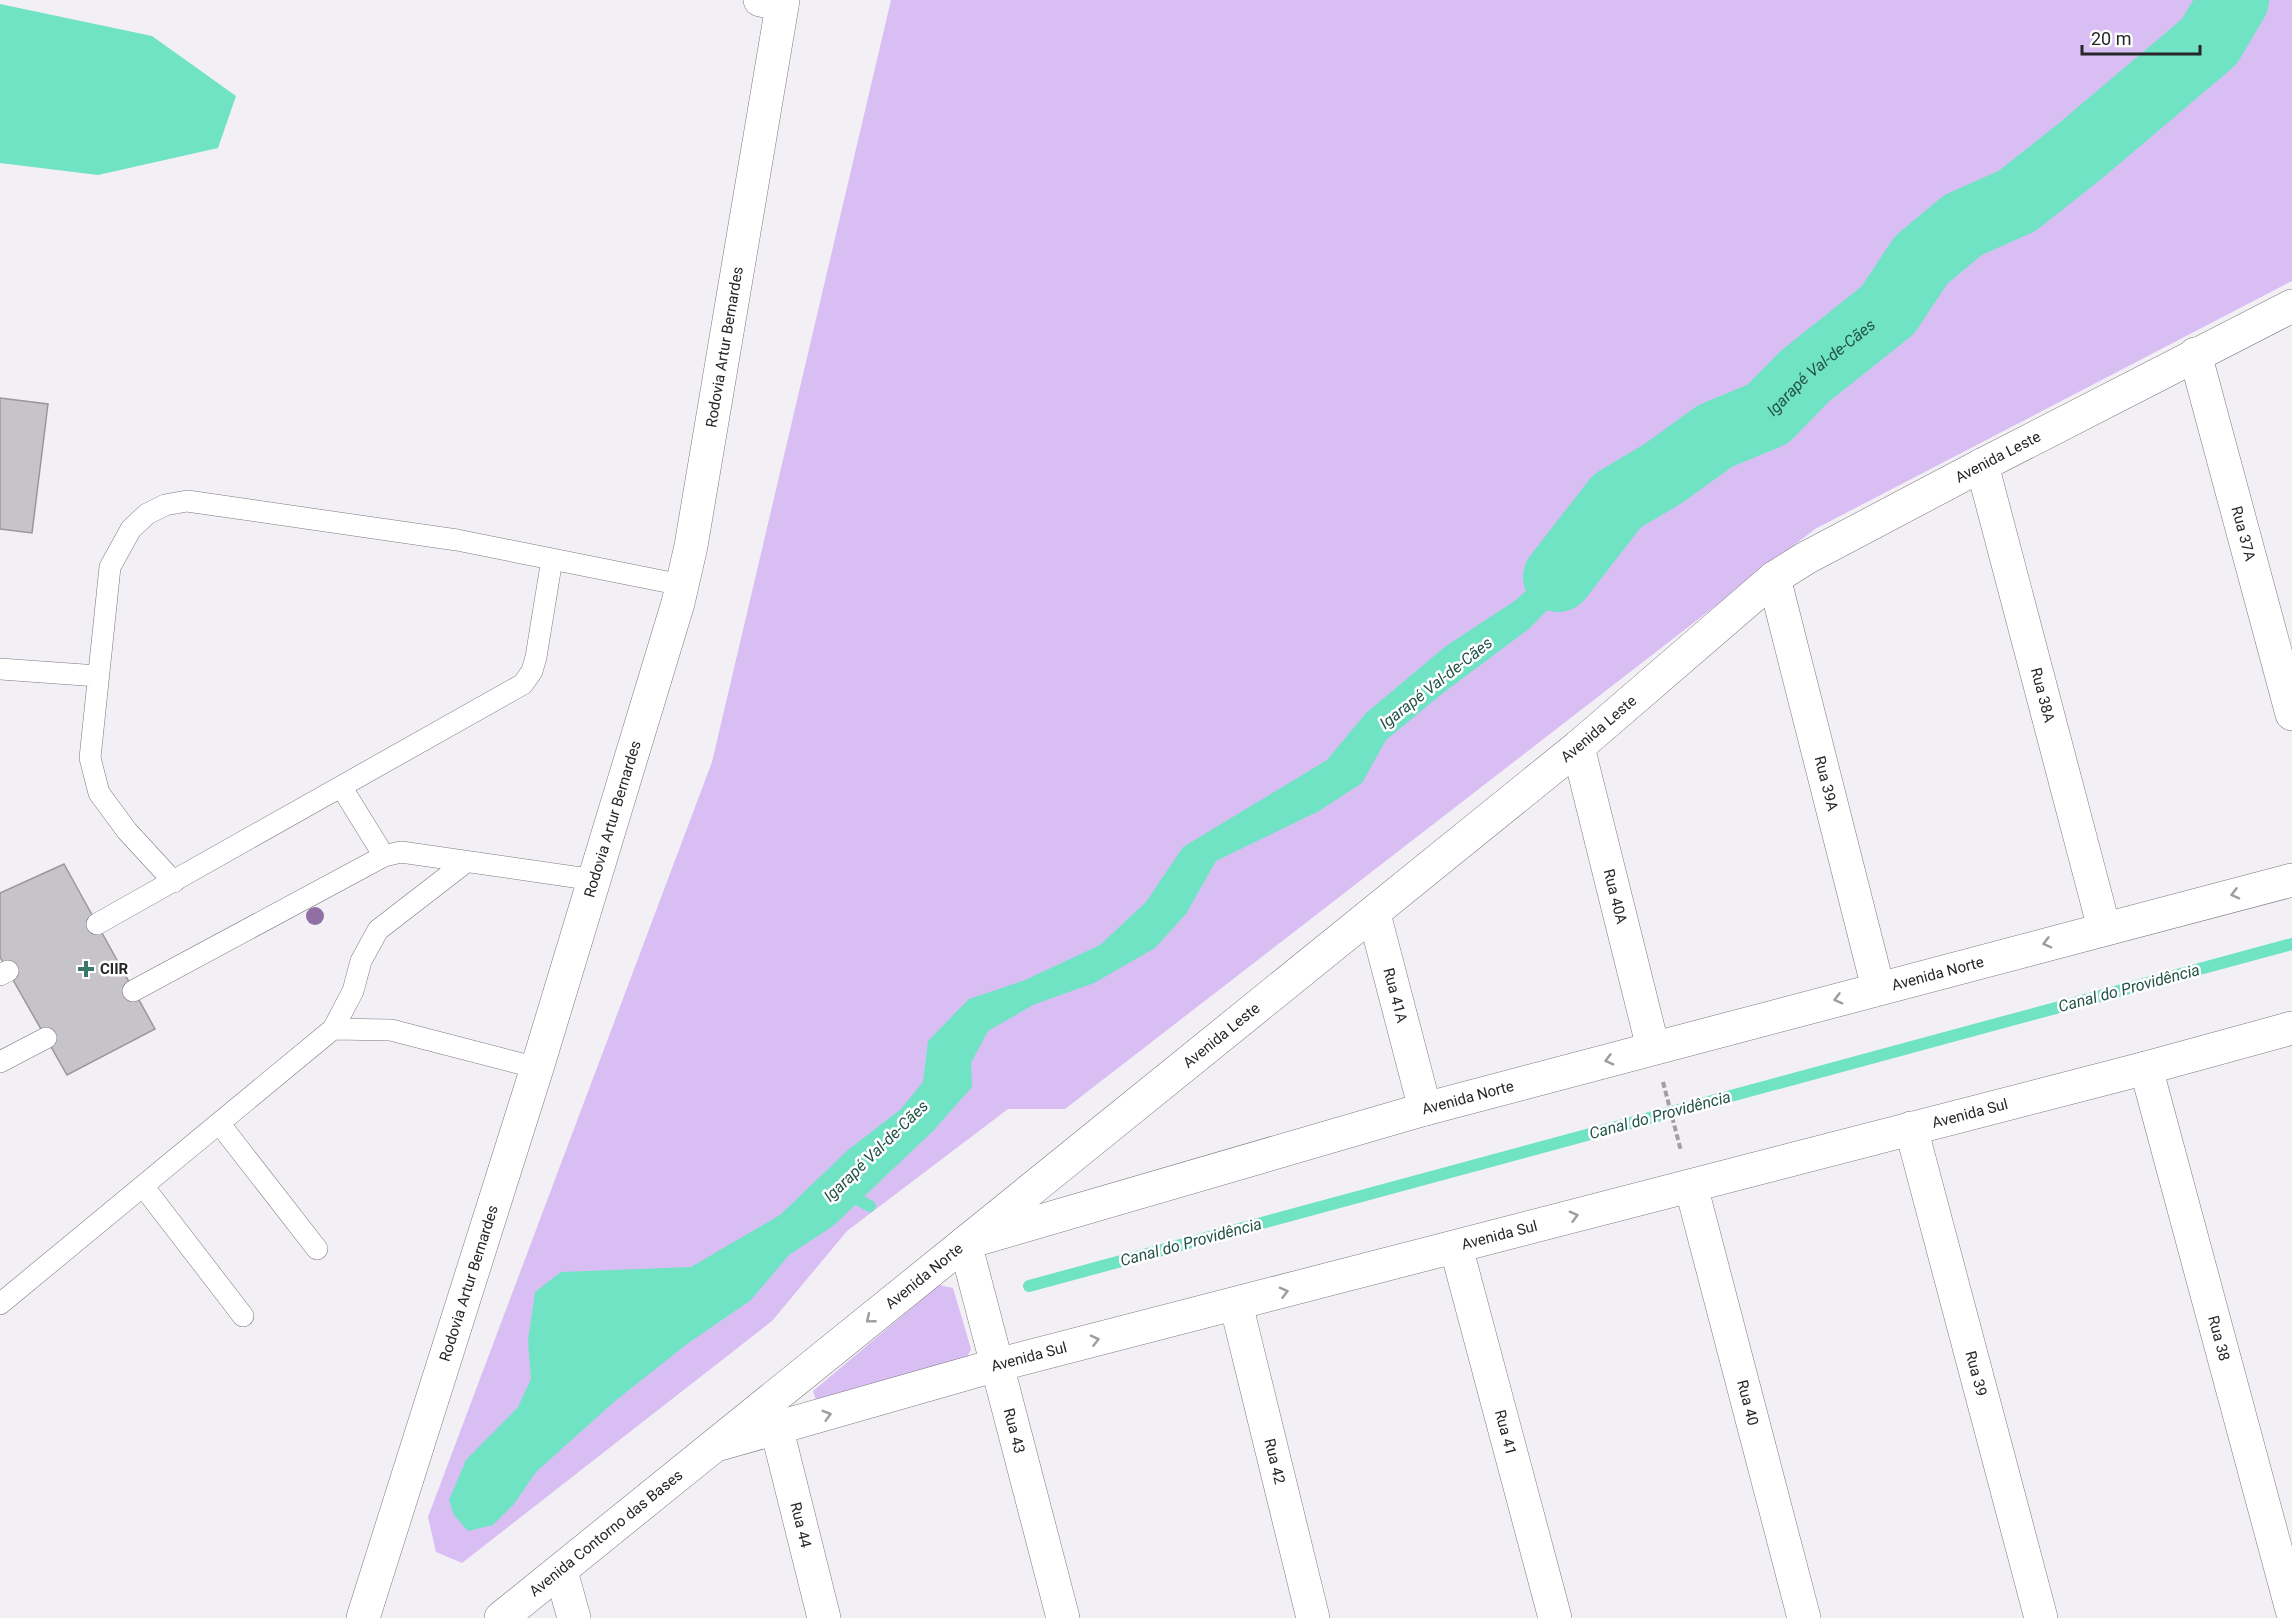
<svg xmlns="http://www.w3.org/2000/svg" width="2292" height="1618" font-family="Roboto,sans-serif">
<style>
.green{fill:#d9bef4}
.water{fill:#70e3c5}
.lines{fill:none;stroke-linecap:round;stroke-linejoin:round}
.stream{stroke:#70e3c5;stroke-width:12}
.river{stroke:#70e3c5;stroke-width:70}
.building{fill:#c6c4c9;stroke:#9a979c;stroke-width:1.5}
.service-casing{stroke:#7c797e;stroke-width:22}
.minor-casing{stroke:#7c797e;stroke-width:34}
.tertiary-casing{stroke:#7c797e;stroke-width:34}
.primary-casing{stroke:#7c797e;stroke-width:34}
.path{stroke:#a29fa4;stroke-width:4;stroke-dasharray:6 3;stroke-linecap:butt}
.service{stroke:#fff;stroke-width:21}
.minor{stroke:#fff;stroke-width:33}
.tertiary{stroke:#fff;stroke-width:33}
.primary{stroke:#fff;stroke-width:33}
.tree{fill:#916fa5}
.oneway{stroke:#9e9d9e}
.poi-dot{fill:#397a69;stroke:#fff;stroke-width:2}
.labels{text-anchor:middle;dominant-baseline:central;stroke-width:5;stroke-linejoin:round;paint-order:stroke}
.street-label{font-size:15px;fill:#272628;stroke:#fff}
.poi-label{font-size:15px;font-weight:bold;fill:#272628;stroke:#fff;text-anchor:start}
.water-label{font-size:16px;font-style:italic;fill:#235447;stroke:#fff}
</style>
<rect width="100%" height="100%" fill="#f2eff5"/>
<!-- green -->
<path class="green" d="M 891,0 L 2292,0 L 2292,281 L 1815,529 L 1065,1109 L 1008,1109 L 847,1231 L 772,1321 L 462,1563 L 436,1552 L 428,1517 L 712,762 Z
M 939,1285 L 953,1288 L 971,1349 L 967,1357 L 816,1400 L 813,1391 Z"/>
<!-- water -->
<path class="water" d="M 0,4 L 152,36 L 236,96 L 218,148 L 98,175 L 0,163 Z
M 1617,501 L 1587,569 L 1530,628 L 1443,693 L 1386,740 L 1362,783 L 1319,811 L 1216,861 L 1186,914 L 1155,948 L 1094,983 L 1033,1005 L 988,1031 L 971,1063 L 972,1087 L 933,1131 L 833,1226 L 789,1255 L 751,1300 L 687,1344 L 615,1401 L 536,1472 L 514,1504 L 493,1525 L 468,1531 L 454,1515 L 449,1500 L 466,1460 L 518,1407 L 531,1379 L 528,1341 L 535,1292 L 561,1272 L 691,1267 L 780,1215 L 848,1150 L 901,1109 L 923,1082 L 928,1041 L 969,999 L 1025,980 L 1100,945 L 1146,902 L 1183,847 L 1327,760 L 1366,713 L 1446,646 L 1516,600 L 1547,572 Z"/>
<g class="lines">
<!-- stream -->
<path class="stream" d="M 847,1194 L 870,1206
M 1029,1286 L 2292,944"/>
<!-- river -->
<path class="river" id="s1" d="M 1558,577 L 1617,501 L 1664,473 L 1715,436 L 1768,414 L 1804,377 L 1888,310 L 1921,260 L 1963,225 L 2017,201 L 2079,152 L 2209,42 L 2234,0"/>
</g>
<!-- building -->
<path class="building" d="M 0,398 L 48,404 L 32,533 L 0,529 Z
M 64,864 L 155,1029 L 67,1075 L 0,957 L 0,893 Z"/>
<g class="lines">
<!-- service casing -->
<g class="service-casing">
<path id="service" d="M 0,669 L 98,676
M 342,788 L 384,856
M 174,882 L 127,831 L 99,793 L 90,758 L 110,567 L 131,529 L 147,514 L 165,505 L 187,501 L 457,540 L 682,585
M 97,924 L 523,684 L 532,671 L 536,657 L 552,559
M 0,975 L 8,971
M 133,991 L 384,856 L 401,852 L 595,880
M 333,1029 L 391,1030 L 537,1068
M 0,1062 L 46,1038
M 219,1123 L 317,1249
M 143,1186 L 243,1316
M 0,1304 L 333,1029 L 353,991 L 361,961 L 378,930 L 466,862"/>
</g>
<!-- minor casing -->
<g class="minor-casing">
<g id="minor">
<path d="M 760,0 L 782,4"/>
<path id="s2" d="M 2195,354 L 2292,714"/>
<path id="s3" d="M 1982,465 L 2104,928"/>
<path id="s4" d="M 1774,578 L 1878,988"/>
<path id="s5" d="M 1578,747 L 1653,1048"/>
<path id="s6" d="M 1374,914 L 1425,1109"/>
<path id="s7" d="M 2146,1068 L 2292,1610"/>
<path id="s8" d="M 1911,1128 L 2041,1618"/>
<path id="s9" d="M 1691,1186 L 1804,1618"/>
<path id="s10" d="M 965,1243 L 1578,747 L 1774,578 L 1806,558 L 1982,465 L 2292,306"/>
<path id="s11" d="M 1456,1247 L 1555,1618"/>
<path id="s12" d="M 1236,1304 L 1313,1618"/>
<path id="s13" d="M 997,1365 L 1063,1618"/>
<path id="s14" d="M 777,1430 L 824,1618"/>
<path d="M 561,1571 L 574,1618"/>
</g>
</g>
<!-- tertiary casing -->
<g class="tertiary-casing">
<g id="tertiary">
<path d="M 965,1243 L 997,1365"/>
<path id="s15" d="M 720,1444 L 997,1365 L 2146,1068 L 2292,1028"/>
<path id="s16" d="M 501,1618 L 965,1243 L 1425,1109 L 2292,880"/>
</g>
</g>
<!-- primary casing -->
<g class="primary-casing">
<g id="primary">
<path id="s17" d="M 363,1618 L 537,1068 L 678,603 L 691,546 L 783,0"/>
</g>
</g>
<!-- path -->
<path class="path" d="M 1663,1082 L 1681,1151"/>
<!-- service -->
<use href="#service" class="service"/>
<!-- minor -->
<use href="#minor" class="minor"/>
<!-- tertiary -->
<use href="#tertiary" class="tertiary"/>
<!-- primary -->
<use href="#primary" class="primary"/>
</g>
<!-- trees -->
<circle class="tree" cx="315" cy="916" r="9"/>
<!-- one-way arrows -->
<defs><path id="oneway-chevron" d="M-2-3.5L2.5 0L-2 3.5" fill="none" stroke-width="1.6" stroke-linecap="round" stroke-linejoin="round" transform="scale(1.5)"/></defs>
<g class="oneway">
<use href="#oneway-chevron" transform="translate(2235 894) rotate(166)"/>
<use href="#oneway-chevron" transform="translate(2047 943) rotate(165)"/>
<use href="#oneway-chevron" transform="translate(1838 999) rotate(165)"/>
<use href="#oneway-chevron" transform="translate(1609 1060) rotate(165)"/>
<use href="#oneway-chevron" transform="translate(1574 1216) rotate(-15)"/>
<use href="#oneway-chevron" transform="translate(1284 1292) rotate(-15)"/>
<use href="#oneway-chevron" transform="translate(870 1319) rotate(141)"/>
<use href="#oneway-chevron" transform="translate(1095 1340) rotate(-14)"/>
<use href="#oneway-chevron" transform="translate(827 1415) rotate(-16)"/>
</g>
<!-- markers -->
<path class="poi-dot" d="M83 960h6v6h6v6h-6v6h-6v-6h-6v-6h6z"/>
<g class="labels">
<!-- street labels -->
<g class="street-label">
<text stroke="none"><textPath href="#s17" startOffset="1323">Rodovia Artur Bernardes</textPath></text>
<text stroke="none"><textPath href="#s10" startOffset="1302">Avenida Leste</textPath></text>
<text stroke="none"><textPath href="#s2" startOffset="186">Rua 37A</textPath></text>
<text stroke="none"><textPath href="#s3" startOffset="238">Rua 38A</textPath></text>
<text stroke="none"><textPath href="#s10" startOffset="816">Avenida Leste</textPath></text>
<text stroke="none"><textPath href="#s4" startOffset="212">Rua 39A</textPath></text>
<text stroke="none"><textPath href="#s17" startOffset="837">Rodovia Artur Bernardes</textPath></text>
<text stroke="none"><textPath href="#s5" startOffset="154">Rua 40A</textPath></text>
<text stroke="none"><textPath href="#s16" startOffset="1606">Avenida Norte</textPath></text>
<text stroke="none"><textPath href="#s6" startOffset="84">Rua 41A</textPath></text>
<text stroke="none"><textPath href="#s10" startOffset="330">Avenida Leste</textPath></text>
<text stroke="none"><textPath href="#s16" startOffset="1120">Avenida Norte</textPath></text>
<text stroke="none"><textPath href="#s15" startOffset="1293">Avenida Sul</textPath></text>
<text stroke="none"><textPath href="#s15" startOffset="807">Avenida Sul</textPath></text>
<text stroke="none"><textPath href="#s16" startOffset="544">Avenida Norte</textPath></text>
<text stroke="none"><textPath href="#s17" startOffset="351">Rodovia Artur Bernardes</textPath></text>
<text stroke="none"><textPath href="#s7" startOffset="280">Rua 38</textPath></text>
<text stroke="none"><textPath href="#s15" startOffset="321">Avenida Sul</textPath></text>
<text stroke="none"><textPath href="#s8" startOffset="254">Rua 39</textPath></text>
<text stroke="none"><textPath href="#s9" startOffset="224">Rua 40</textPath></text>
<text stroke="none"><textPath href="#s13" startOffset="68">Rua 43</textPath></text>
<text stroke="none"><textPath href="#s11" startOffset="192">Rua 41</textPath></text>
<text stroke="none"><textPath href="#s12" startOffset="162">Rua 42</textPath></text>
<text stroke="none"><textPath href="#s14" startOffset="98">Rua 44</textPath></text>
<text stroke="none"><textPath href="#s16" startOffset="135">Avenida Contorno das Bases</textPath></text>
</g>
<!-- poi labels -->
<g class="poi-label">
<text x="100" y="969">CIIR</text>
</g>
<!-- water labels -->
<g class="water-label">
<text stroke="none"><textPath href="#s1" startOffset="342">Igarapé Val-de-Cães</textPath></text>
<text transform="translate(1436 683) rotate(-38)">Igarapé Val-de-Cães</text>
<text transform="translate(2129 988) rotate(-15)">Canal do Providência</text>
<text transform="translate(1660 1115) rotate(-15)">Canal do Providência</text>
<text transform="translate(876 1151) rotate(-44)">Igarapé Val-de-Cães</text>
<text transform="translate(1191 1242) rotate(-15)">Canal do Providência</text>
</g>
</g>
<!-- scale -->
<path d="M2082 45v9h118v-9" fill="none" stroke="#272628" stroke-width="3"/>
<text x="2091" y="45" font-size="18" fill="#272628" stroke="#ffffff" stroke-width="4.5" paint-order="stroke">20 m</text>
</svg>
